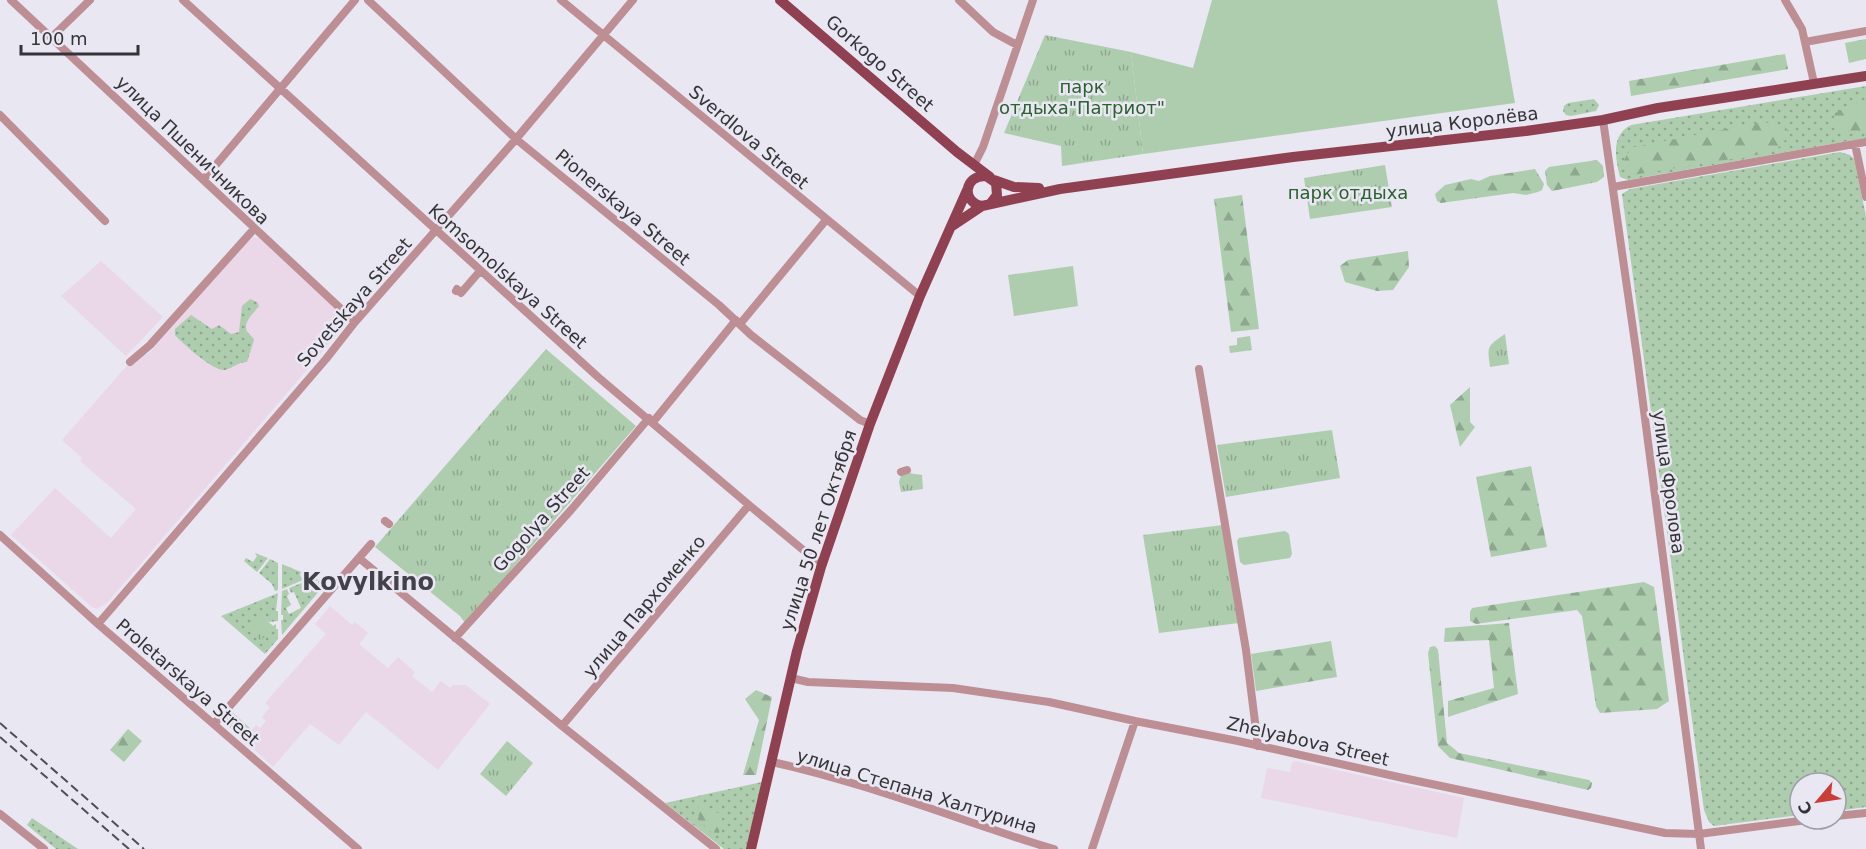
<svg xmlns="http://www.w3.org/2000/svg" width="1866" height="849" font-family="'DejaVu Sans',sans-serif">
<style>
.commercial{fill:#ead8e8}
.grass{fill:url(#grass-dots)}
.forest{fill:url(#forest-firs)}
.park{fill:url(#park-tufts)}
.pitch{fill:#aecdae}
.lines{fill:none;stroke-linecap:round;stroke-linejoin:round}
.minor{stroke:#bd8f95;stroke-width:8}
.major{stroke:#904151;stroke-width:10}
.rail{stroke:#4e4e53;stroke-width:2;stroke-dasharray:9 4.5;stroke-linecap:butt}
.labels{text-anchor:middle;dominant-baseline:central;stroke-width:5;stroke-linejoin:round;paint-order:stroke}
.street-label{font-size:18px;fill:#343438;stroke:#e8e7f2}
.park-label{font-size:18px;fill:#2b602f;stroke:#e8e7f2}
.district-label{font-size:24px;font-weight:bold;fill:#43424a;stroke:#e8e7f2}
</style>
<defs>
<pattern id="grass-dots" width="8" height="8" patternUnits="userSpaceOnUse" patternTransform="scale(1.5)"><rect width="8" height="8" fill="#aecdae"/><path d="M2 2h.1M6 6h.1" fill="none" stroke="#8ea78f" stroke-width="1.8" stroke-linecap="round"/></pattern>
<pattern id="forest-firs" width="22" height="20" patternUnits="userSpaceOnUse" patternTransform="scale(1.5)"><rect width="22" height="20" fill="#aecdae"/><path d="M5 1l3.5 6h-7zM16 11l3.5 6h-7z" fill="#8ea78f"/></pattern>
<pattern id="park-tufts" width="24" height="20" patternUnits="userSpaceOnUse" patternTransform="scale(1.5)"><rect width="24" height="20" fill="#aecdae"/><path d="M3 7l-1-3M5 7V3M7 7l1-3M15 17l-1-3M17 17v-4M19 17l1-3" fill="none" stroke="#8ea78f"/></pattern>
</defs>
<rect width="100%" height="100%" fill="#e8e7f2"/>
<!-- commercial -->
<path class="commercial" d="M 254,237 L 263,239 L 346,318 L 346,324 L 107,603 L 97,609 L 92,607 L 11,535 L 55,488 L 111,538 L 136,509 L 80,461 L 82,458 L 62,440 L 130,362 L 149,353 L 246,243 Z
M 101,261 L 163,317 L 126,356 L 61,296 Z
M 330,606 L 352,625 L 355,622 L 368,633 L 359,644 L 388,668 L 398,657 L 415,672 L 412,676 L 432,692 L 441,681 L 450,688 L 453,685 L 466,685 L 490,704 L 438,770 L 366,712 L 339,745 L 310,724 L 273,767 L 247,742 L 252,736 L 252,730 L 256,725 L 260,728 L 266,721 L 262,717 L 270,707 L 265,703 L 326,634 L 315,624 Z
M 1295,761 L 1464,798 L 1457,838 L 1261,798 L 1267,768 L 1290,772 L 1292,763 Z"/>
<!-- grass -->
<path class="grass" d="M 1866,86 L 1866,138 L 1628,180 L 1620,177 C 1615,157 1611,135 1631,125 Z
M 1594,99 L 1599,105 L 1596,111 L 1571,116 L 1566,115 L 1563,111 L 1564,106 L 1568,103 Z
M 1840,152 L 1850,155 L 1854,159 L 1866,216 L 1866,807 L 1836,811 L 1836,783 L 1800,783 L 1800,815 L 1714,826 L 1709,822 L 1704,810 L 1622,194 L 1630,189 Z
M 250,299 L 257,302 L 259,306 C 254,313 241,323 248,333 C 250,335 253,337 254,340 L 247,362 C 238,362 233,368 225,370 C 214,372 182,343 175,335 L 175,329 L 191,315 L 212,329 L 219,325 L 231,334 L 239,332 L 242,306 Z
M 255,553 L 268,558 L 257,572 L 244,561 L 246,558 L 253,562 L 257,556 Z
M 270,559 L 278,563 L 278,590 L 275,591 L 272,584 L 259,573 Z
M 282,564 L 301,572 L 300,575 L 303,580 L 282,589 Z
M 314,578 L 318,580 L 308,587 L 313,591 L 319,580 L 326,583 L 282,635 L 281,620 L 283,620 L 283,615 L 281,615 L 282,591 L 287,589 L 289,594 L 287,596 L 291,605 L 286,608 L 289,614 L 301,608 L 294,592 L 291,593 L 289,588 Z
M 278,593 L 276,611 L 278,611 L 278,621 L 269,622 L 261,616 L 273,626 L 276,624 L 276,629 L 278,629 L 278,639 L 265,654 L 221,616 Z
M 231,711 L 252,730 L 253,733 L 247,742 L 224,722 Z
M 762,782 L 746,849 L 724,849 L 665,803 Z
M 32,818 L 78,849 L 56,849 L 27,825 Z"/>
<!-- forest -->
<path class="forest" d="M 1866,39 L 1866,59 L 1849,63 L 1845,43 Z
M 1785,54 L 1788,69 L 1631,96 L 1629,81 Z
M 1866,102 L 1866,132 C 1848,134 1828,138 1835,113 L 1851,105 Z
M 1763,122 L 1781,126 L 1790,131 C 1785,143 1779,148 1768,153 L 1633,175 C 1617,169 1624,156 1634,147 Z
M 1597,160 L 1603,166 L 1604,177 L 1597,182 L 1552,191 L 1547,185 L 1545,171 L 1549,167 Z
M 1535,169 L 1544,184 L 1542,190 L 1538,192 L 1526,195 L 1513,193 L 1441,203 L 1437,201 L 1435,194 L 1445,185 L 1471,179 L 1479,181 L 1490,176 Z
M 1242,195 L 1259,329 L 1231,332 L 1214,199 Z
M 1408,251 L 1409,267 L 1393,290 L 1377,291 L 1345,282 L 1340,266 L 1348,260 Z
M 1470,387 L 1470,422 L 1475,427 L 1460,447 L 1450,405 Z
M 1531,466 L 1547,547 L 1491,557 L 1476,477 Z
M 1644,582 L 1654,587 L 1669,701 L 1657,709 L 1600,713 L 1596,706 L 1582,616 L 1577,610 L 1476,624 L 1470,621 L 1470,612 L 1472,608 Z
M 1509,623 L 1518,694 L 1448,717 L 1448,701 L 1494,688 L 1489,640 L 1444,642 L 1445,628 Z
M 1331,641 L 1337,677 L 1256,691 L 1251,654 Z
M 1435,646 L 1438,650 L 1447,743 L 1459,753 L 1589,780 L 1592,783 L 1591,788 L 1588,790 L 1450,758 L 1438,746 L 1428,653 L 1430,647 Z
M 756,690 L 772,697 L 756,775 L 743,775 L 759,720 L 745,699 Z
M 128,729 L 142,741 L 124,762 L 110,750 Z
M 698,805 L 723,815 L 719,833 L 711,832 L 699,820 Z"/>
<!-- park -->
<path class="park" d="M 1045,35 L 1131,52 L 1143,154 L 1062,166 L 1061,146 L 1004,133 Z
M 1385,165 L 1392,207 L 1310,219 L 1304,178 Z
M 1505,334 L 1509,364 L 1490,367 C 1487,346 1487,346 1505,334 Z
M 1250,336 L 1252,350 L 1230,353 L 1229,346 L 1237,345 L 1237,338 Z
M 546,349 L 636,426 L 465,623 L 460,616 L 375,547 Z
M 1332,430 L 1340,478 L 1226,497 L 1217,445 Z
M 902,472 L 922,475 L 923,489 L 901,492 L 899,482 Z
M 1223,525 L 1239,623 L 1159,633 L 1143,535 Z
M 261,615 L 273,626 L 261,641 L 249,630 Z
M 507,741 L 533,763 L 506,796 L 480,774 Z"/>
<!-- pitch -->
<path class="pitch" d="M 1212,0 L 1497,0 L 1515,103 L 1143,154 L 1131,52 L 1193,68 Z
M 1073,266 L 1078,306 L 1014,316 L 1008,275 Z
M 1285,531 L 1289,534 L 1292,554 L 1290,558 L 1244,565 L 1240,562 L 1237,541 L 1239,538 Z"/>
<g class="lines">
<!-- minor -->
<path class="minor" d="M 11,0 L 355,322
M 183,0 L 598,377 L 749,505 L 808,554 L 823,563
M 368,0 L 516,139 L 719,305 L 751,335 L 860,420 L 870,424
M 561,0 L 920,296
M 959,0 L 993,32 L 1017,45
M 1785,0 L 1802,29 L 1814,83
M 52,37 L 90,0
M 1805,42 L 1866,31
M 0,115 L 105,221
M 1603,120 L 1637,357 L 1701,849
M 1855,144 L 1866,197
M 974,165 L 983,147 L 1033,0
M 204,179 L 355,0
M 1613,187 L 1866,142
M 456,291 L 457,289 L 461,293 L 480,271
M 740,324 L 826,220
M 130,362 L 150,345 L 254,229
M 1199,369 L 1246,650 L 1258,746
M 653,422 L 736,320
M 901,472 L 907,470
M 385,521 L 389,524
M 0,535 L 98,624 L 358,849
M 359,558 L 562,726 L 716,849
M 98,624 L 326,359 L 355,322 L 516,139 L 633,0
M 455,638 L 571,510 L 649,418
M 791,678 L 808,682 L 953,688 L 1049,702 L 1135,721 L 1238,741 L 1403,778 L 1665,833 L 1699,834 L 1815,819
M 214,724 L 371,544
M 562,726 L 749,505
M 772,762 C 845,778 917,804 988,828 C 1010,835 1031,843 1054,849
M 0,814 L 44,849
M 1836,816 L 1866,813
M 1092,849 L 1135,721"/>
<!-- major -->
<path class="major" d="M 780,0 L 957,152 L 990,177
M 994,180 L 1014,187 L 1039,188
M 990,204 L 997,195 L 996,183 L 986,176 C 964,175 961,202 982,206 L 1060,189 L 1293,157 L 1526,131 L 1603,120 L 1658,108 L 1866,76
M 952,226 L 982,206
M 751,849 L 797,651 L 821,567 L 870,424 L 920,296 L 968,188"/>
<!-- rail -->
<path class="rail" d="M 0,723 L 144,849
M 0,737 L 129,849"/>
</g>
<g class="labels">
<!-- street labels -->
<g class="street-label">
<text transform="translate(880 63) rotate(41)">Gorkogo Street</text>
<text transform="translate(1462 122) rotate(-7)">улица Королёва</text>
<text transform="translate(749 137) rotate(40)">Sverdlova Street</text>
<text transform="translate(193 150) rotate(44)">улица Пшеничникова</text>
<text transform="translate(623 207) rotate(40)">Pionerskaya Street</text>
<text transform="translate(508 276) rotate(42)">Komsomolskaya Street</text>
<text transform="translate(354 302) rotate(-49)">Sovetskaya Street</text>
<text transform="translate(1669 482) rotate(82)">улица Фролова</text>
<text transform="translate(541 519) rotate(-48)">Gogolya Street</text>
<text transform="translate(818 530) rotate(-72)">улица 50 лет Октября</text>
<text transform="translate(644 606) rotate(-50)">улица Пархоменко</text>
<text transform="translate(188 682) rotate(41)">Proletarskaya Street</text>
<text transform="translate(1308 741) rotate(13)">Zhelyabova Street</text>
<text transform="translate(917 791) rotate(17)">улица Степана Халтурина</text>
</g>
<!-- park labels -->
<g class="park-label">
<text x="1082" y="86">парк<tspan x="1082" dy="21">отдыха"Патриот"</tspan></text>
<text x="1348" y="192">парк отдыха</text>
</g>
<!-- district labels -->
<g class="district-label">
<text x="368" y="582">Kovylkino</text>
</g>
</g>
<!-- north arrow -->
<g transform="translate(1818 801) rotate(241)"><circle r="28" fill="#e8e7f2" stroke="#a09fa8" stroke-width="1.5"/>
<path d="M0-4.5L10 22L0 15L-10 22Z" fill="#cb3d37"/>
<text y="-9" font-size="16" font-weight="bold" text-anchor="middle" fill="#343438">С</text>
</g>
<!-- scale -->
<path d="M21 45v9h117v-9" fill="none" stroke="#343438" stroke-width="3"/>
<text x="30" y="45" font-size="18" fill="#343438" stroke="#e8e7f2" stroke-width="4.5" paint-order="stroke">100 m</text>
</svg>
